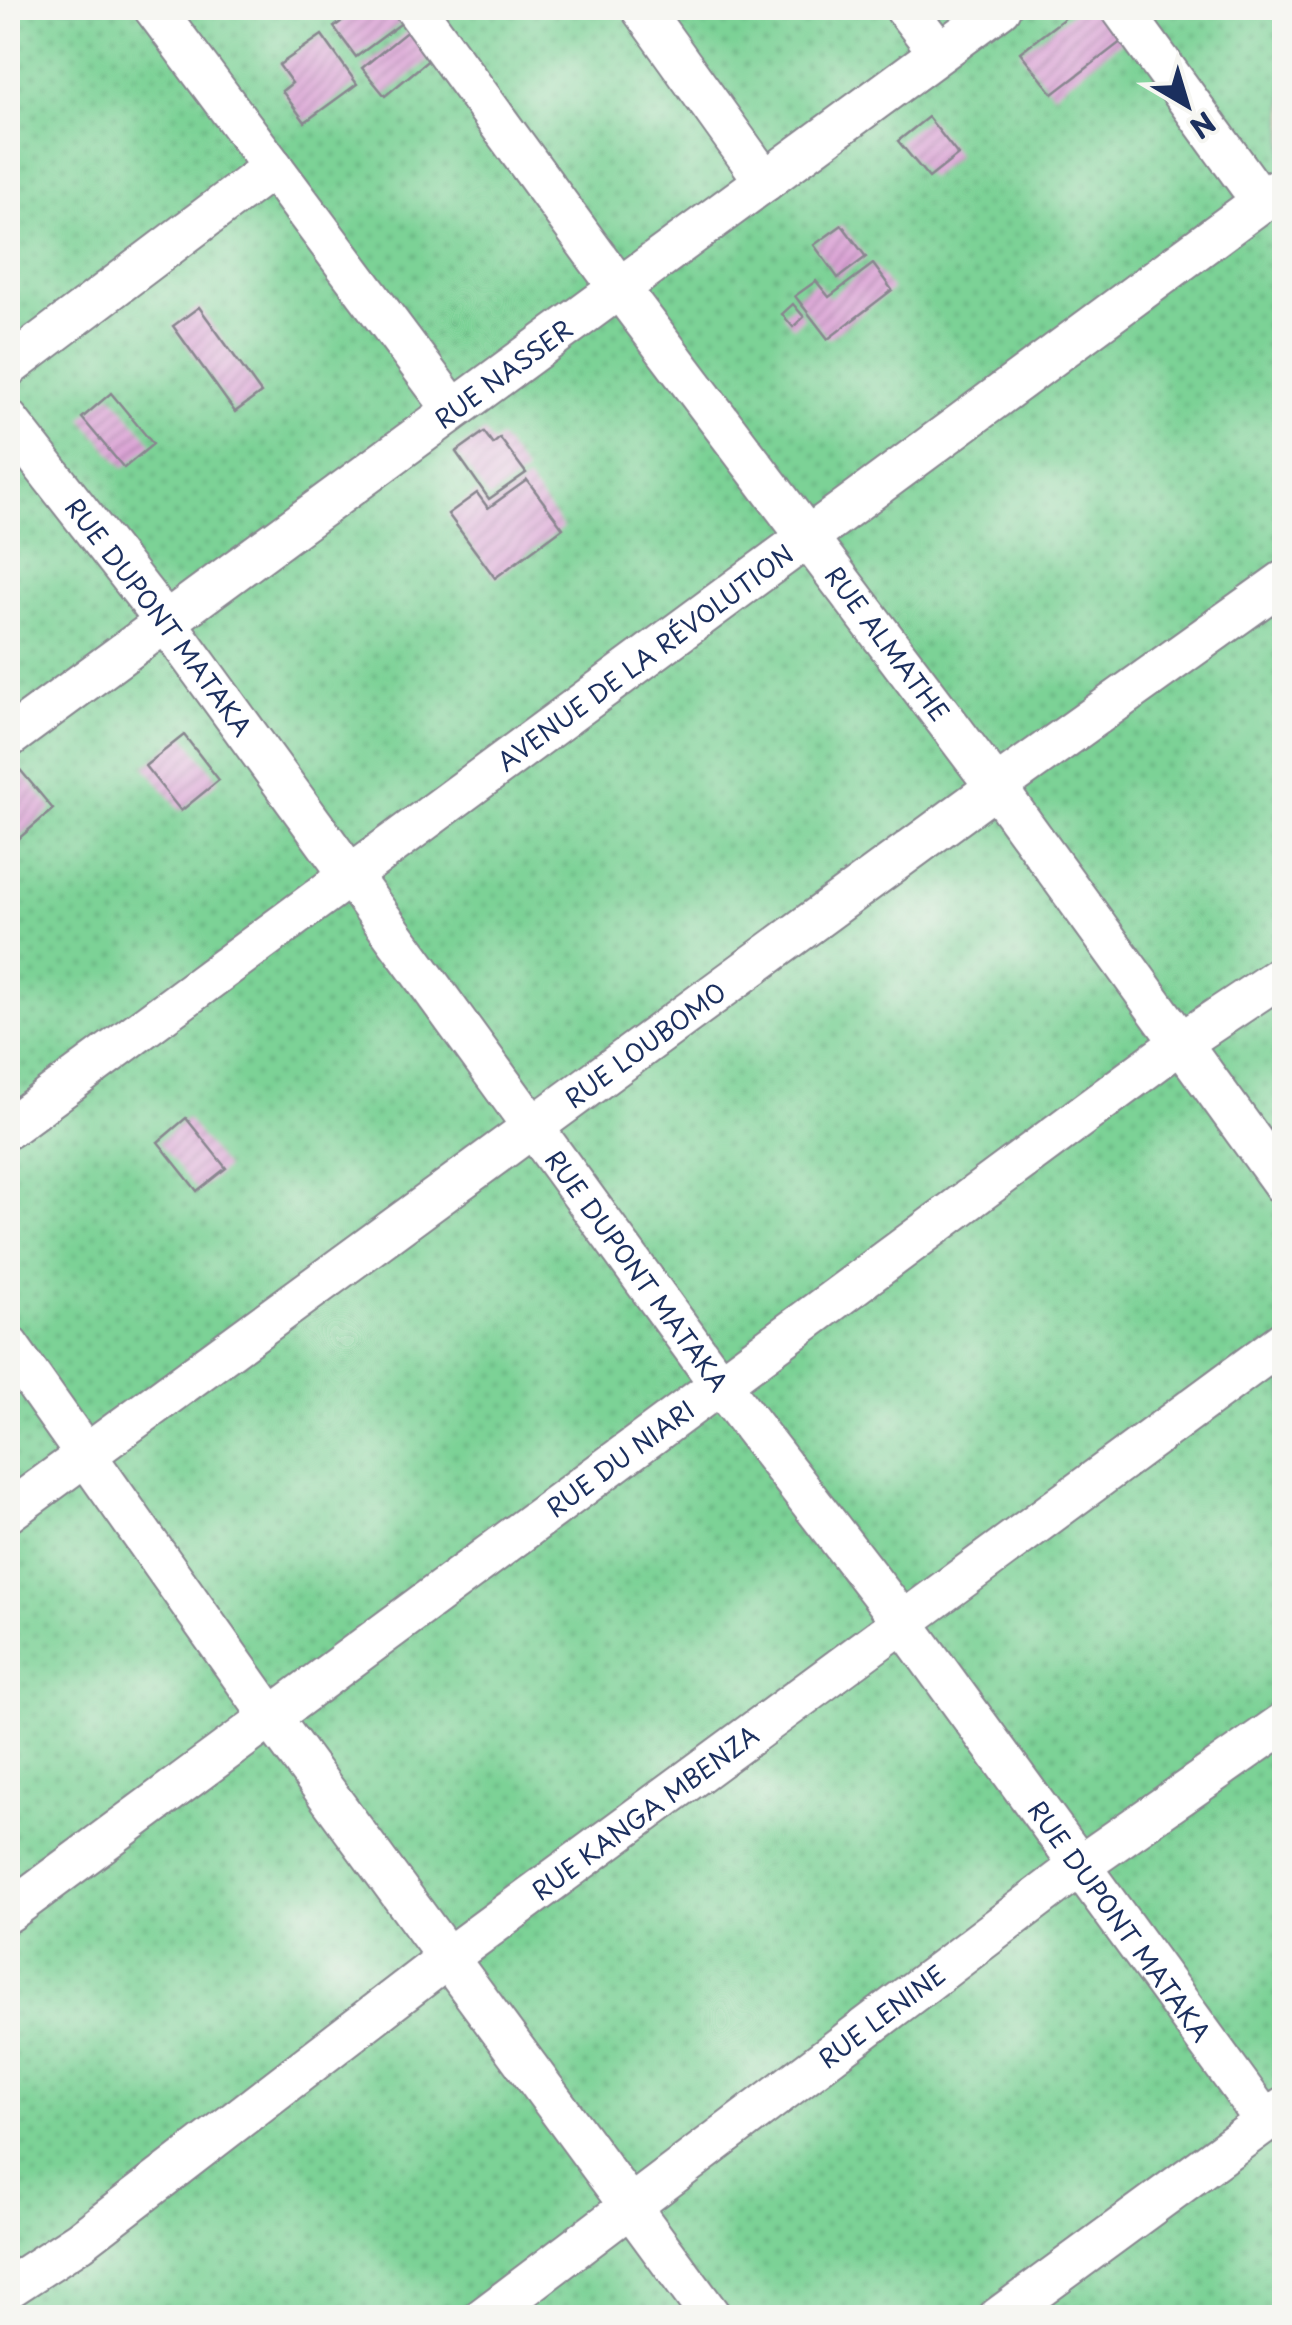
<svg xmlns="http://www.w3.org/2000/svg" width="1292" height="2325" font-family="'Playpen Sans',sans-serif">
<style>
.grass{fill:url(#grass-dots);stroke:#4c807a;stroke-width:2.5}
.building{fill:url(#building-hatch)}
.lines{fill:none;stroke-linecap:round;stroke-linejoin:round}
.minor-casing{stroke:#88868f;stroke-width:44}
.minor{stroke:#fff;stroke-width:40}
.labels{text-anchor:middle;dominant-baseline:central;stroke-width:9;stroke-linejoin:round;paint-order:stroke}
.street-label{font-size:25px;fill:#1b2f5e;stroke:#f6f6f2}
</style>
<defs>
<pattern id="grass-dots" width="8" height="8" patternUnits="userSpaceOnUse" patternTransform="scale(2.5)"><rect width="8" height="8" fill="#7cd296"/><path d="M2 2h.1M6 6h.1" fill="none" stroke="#65ab7e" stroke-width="1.8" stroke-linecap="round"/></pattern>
<pattern id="building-hatch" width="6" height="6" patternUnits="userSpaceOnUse" patternTransform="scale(2.5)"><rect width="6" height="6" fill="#dca4d6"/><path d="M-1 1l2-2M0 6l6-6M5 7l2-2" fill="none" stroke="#b286b1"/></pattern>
</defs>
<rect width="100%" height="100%" fill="#f6f6f2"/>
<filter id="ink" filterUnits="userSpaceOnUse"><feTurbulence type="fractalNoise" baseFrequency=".01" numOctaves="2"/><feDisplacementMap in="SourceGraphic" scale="20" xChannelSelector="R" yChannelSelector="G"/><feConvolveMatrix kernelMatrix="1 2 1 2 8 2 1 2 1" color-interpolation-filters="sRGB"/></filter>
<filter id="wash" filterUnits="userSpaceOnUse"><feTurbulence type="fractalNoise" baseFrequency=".0048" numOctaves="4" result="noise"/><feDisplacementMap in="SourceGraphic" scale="40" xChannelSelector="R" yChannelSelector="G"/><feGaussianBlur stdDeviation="2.25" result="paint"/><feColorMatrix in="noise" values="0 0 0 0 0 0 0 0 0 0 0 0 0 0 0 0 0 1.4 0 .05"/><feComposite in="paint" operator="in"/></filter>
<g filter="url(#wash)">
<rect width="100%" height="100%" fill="#f4dcc0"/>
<!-- grass -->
<path class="grass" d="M 8,8 L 1284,8 L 1284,2317 L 8,2317 Z"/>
<g id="blocks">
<!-- building -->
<path class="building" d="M 359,8 L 405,8 L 411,16 L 356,57 L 334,27 Z
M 1078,8 L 1116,8 L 1135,31 L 1053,94 L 1020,52 Z
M 415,25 L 437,53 L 385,96 L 362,68 Z
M 322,35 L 357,84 L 305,122 L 282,91 L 292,83 L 279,65 Z
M 928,117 L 958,155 L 929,178 L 898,141 Z
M 842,225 L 866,257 L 838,278 L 814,245 Z
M 873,264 L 892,290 L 828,339 L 795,296 L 816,281 L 829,297 Z
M 793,304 L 804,317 L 793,327 L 782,314 Z
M 199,307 L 261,393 L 235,412 L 173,326 Z
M 111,393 L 153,444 L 124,468 L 82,418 Z
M 484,432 L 493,444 L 500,438 L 526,473 L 489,499 L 456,452 Z
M 527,480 L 563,528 L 495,578 L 448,514 L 477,493 L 488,508 Z
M 184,735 L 219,780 L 181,811 L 145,766 Z
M 17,766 L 53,809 L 9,847 L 8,775 Z
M 186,1118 L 226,1168 L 197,1191 L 158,1142 Z"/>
</g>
</g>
<g filter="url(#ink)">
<use href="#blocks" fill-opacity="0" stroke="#88868f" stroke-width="2.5"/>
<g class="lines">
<!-- minor casing -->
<g class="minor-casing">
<g id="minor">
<path d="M 154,8 L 453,409"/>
<path id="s1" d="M 415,8 L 620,289 L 996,787 L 1284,1185"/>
<path d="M 641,8 L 765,181"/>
<path d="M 905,8 L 939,52"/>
<path d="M 1121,8 L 1262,202"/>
<path d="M 8,367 L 273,167"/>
<path id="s2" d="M 8,420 L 165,621 L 719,1383 L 902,1621 L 1266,2122"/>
<path id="s3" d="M 8,738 L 1000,8"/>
<path id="s4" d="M 8,1128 L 1284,185"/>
<path d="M 8,1345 L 270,1716 L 712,2318"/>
<path id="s5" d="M 8,1512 L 996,787 L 1284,581"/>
<path id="s6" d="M 8,1912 L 1179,1044 L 1284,974"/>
<path id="s7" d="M 8,2288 L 80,2241 L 450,1956 L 1284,1341"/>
<path id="s8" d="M 483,2318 L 1081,1865 L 1284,1723"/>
<path d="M 998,2318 L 1284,2108"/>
</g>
</g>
<!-- minor -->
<use href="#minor" class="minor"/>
</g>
</g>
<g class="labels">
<!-- street labels -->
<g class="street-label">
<text stroke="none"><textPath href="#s3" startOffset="615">RUE NASSER</textPath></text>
<text stroke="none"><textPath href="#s2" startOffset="248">RUE DUPONT MATAKA</textPath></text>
<text stroke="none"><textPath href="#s1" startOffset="792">RUE ALMATHE</textPath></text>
<text stroke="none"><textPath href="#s4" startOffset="792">AVENUE DE LA RÉVOLUTION</textPath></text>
<text stroke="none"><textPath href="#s5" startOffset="790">RUE LOUBOMO</textPath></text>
<text stroke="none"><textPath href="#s2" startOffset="1058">RUE DUPONT MATAKA</textPath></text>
<text stroke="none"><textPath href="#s6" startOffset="762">RUE DU NIARI</textPath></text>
<text stroke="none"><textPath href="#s7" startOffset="795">RUE KANGA MBENZA</textPath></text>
<text stroke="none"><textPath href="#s2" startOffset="1868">RUE DUPONT MATAKA</textPath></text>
<text stroke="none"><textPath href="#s8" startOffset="500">RUE LENINE</textPath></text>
</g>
</g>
<!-- margin -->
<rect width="1292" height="2325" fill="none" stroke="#f6f6f2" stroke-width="40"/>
<!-- north arrow -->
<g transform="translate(1187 105) rotate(142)" stroke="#f6f6f2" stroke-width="8" paint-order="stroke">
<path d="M0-8L18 38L0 25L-18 38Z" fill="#1b2f5e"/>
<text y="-15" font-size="28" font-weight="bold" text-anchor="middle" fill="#1b2f5e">N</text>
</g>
</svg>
